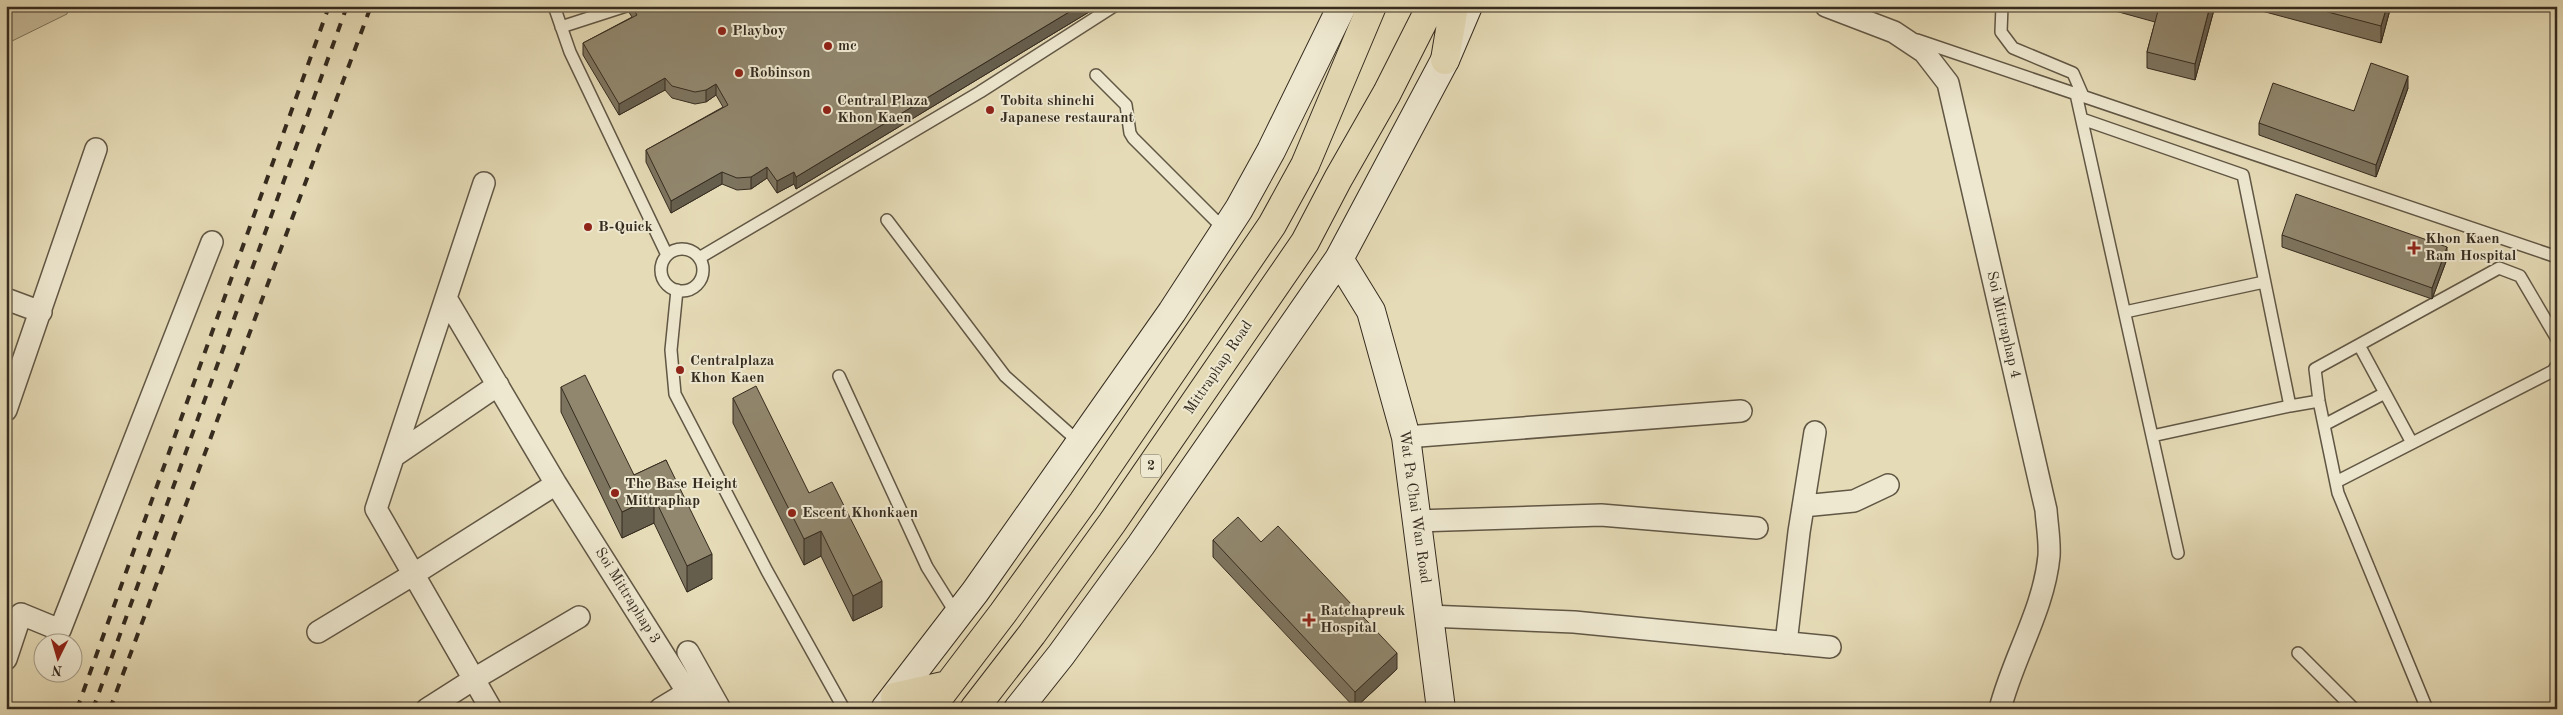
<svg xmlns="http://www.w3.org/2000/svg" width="2563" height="715" font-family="'Old Standard TT',serif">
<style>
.green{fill:#c7bd9c;stroke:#7e745e}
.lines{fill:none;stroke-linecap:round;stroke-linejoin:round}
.lane-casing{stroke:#615745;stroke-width:14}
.street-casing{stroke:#615745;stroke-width:24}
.secondary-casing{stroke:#352b1f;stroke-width:30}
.primary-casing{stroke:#352b1f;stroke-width:30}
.lane{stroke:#eee8d0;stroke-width:11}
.street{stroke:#eee8d0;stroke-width:21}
.secondary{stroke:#eee8d0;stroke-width:28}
.primary{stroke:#e5dbb6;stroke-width:28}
.rail{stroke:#352b1f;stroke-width:4;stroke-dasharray:9 9;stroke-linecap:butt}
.wall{fill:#7d745f;stroke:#352b1f}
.shaded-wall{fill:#665e4d;stroke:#352b1f}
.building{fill:#91876e;stroke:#352b1f}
.poi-dot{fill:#8f2418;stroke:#eee8d0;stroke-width:2}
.labels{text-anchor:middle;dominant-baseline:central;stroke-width:4;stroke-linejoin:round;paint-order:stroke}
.shield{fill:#eee8d0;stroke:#6c6454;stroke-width:1}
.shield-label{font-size:14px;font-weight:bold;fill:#352b1f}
.poi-label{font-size:15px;font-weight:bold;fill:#352b1f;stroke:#eee8d0;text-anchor:start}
.street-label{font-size:15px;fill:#352b1f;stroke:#eee8d0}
</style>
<rect width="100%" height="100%" fill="#e5dbb6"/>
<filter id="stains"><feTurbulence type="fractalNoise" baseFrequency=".004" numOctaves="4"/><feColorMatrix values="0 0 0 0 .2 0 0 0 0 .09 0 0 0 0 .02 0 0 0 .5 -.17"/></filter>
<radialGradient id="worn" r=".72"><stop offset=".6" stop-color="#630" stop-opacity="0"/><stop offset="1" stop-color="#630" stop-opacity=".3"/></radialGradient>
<!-- green -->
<path class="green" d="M 6,6 L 69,6 L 67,14 L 6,44 Z"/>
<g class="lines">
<!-- lane casing -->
<g class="lane-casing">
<path id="lane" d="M 554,6 L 570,52 L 667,255
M 2002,6 L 2001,32 L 2013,48 L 2073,73 L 2083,96
M 561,27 L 626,6
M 1917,40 L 2557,257
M 1096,75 L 1126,105 L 1130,133 L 1133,138 L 1225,230
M 2076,94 L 2178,553
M 2082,119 L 2243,175 L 2290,406 L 2152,436
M 887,220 L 1005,376 L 1080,443
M661 270a21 21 0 1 1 42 0a21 21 0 1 1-42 0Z
M 699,258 L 980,92 L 1114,6
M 677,290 L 671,350 L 675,394 L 767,571 L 844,709
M 2125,312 L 2264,282
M 2359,345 L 2412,443
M 839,376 L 927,567 L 957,615
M 2290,406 L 2319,401
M 2324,425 L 2385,393
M 2336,482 L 2553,371 L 2557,365
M 2298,653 L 2354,709
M 2427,709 L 2338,493 L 2319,401 L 2315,369 L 2499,268 L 2520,276 L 2557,339"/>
</g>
<!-- street casing -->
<g class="street-casing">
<path id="street" d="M 1826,6 L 1894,32 L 1924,52 L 1948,83 L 2046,510 C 2047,525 2050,541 2049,556 C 2044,609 2013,658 2000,709
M 484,183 L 376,509 L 491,709
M 446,298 L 556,484 L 698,709
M 6,299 L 41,312
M 6,410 L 96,149
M 1406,437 L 1741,411
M 394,456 L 498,385
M 1803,506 L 1854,501 L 1888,485
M 1416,521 L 1601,515 L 1757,528
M 1428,616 L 1574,622 L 1830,647
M 318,632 L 414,574 L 556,484
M 1786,643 L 1799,532 L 1815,432
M 688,652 L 720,709
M 6,659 L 21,614 L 60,630 L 212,242
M 427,709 L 474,679 L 579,617
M 660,709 L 688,692"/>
</g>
<!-- secondary casing -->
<g class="secondary-casing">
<path id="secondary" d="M 1339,259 L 1371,311 L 1406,437 L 1441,709
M 885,709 L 975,592 L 1172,312 L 1239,209 L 1271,151 L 1342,6
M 1018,709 L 1061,655 L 1141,545 L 1339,259 L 1445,60 L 1468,6"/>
</g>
<!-- primary casing -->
<g class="primary-casing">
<path id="primary" d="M 1445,60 L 1454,6
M 895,697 L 948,685
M 930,709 L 1003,613 L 1083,502 L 1272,225 L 1305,165 L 1372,6
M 974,709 L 1032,634 L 1112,523 L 1305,242 L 1338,179 L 1387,93 L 1431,6"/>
</g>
<!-- lane -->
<use href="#lane" class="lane"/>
<!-- street -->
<use href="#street" class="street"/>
<!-- secondary -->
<use href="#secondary" class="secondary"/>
<!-- primary -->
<use href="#primary" class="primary"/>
<!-- rail -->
<path class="rail" d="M 77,709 L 329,6
M 93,709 L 347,6
M 110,709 L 371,6"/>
</g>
<!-- wall -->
<path class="wall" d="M 625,6 L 1099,6 L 796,189 L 794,184 L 777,193 L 767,178 L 751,189 L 737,190 L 722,184 L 671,213 L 646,162 L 646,150 L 723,107 L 716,95 L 706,102 L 695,104 L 672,98 L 665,90 L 619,115 L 583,55 L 583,43 L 632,17 Z
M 2097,6 L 2215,6 L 2195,80 L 2147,68 L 2147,52 L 2155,22 Z
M 2243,6 L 2391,6 L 2381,43 Z
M 2408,88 L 2376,177 L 2259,135 L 2259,123 L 2354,111 Z
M 2282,235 L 2447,259 L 2432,299 L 2282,247 Z
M 561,387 L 634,475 L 666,460 L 712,579 L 687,592 L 654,523 L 622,538 L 561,412 Z
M 733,398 L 809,493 L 882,607 L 853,621 L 821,556 L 804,565 L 733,423 Z
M 1213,540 L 1397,669 L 1355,708 L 1213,557 Z"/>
<!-- shaded-wall -->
<path class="shaded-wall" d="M 1079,6 L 1099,6 L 796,189 L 796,177 Z
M 2210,6 L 2215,6 L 2195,80 L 2195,64 Z
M 2387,6 L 2391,6 L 2381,43 L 2381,26 Z
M 2408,76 L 2408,88 L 2376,177 L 2376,165 Z
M 665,78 L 665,90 L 619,115 L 619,104 Z
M 716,84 L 716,95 L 706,102 L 706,90 Z
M 767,167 L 767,178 L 751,189 L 751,177 Z
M 722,172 L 722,184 L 671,213 L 671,201 Z
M 794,172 L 794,184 L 777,193 L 777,181 Z
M 2447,247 L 2447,259 L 2432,299 L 2432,288 Z
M 654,497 L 654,523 L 622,538 L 622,512 Z
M 821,531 L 821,556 L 804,565 L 804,539 Z
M 712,554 L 712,579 L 687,592 L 687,566 Z
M 882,581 L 882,607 L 853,621 L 853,596 Z
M 1397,653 L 1397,669 L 1355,708 L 1355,692 Z"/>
<!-- building -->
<path class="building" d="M 632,6 L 1079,6 L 796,177 L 794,172 L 777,181 L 767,167 L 751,177 L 737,178 L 722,172 L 671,201 L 646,150 L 728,105 L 716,84 L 706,90 L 695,92 L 672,86 L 665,78 L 619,104 L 583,43 L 637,15 Z
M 2158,6 L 2210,6 L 2195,64 L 2147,52 L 2159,7 Z
M 2305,6 L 2387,6 L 2381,26 Z
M 2371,63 L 2408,76 L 2376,165 L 2259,123 L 2273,83 L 2354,111 Z
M 2296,194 L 2447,247 L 2432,288 L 2282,235 Z
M 585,375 L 634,475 L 666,460 L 712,554 L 687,566 L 654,497 L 622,512 L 561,387 Z
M 756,386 L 809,493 L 832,482 L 882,581 L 853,596 L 821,531 L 804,539 L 733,398 Z
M 1238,517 L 1261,542 L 1278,526 L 1397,653 L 1355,692 L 1213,540 Z"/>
<!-- markers -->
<g class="poi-dot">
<circle cx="722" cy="31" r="5"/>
<circle cx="828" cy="46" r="5"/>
<circle cx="739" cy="73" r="5"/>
<circle cx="827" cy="110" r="5"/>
<circle cx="990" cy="110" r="5"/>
<circle cx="588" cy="227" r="5"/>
<path d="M2411.5 240.5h5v5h5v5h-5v5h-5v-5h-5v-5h5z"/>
<circle cx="680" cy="370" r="5"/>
<circle cx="615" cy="493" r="5"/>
<circle cx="792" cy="513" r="5"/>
<path d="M1306.5 612.5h5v5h5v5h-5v5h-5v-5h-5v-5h5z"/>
</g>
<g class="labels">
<!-- shield labels -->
<rect class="shield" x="1141" y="454.5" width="20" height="23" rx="4"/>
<g class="shield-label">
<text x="1151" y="466">2</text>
</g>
<!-- poi labels -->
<g class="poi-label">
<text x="732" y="31">Playboy</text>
<text x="838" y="46">mc</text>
<text x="749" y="73">Robinson</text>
<text x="837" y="101">Central Plaza<tspan x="837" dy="17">Khon Kaen</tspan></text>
<text x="1000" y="101">Tobita shinchi<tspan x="1000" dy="17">Japanese restaurant</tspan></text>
<text x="598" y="227">B-Quick</text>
<text x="2425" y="239">Khon Kaen<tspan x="2425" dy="17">Ram Hospital</tspan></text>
<text x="690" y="361">Centralplaza<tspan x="690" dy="17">Khon Kaen</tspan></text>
<text x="625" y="484">The Base Height<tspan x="625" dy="17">Mittraphap</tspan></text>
<text x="802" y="513">Escent Khonkaen</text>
<text x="1320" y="611">Ratchapreuk<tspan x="1320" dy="17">Hospital</tspan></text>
</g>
<!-- street labels -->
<g class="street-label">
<text transform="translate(2003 325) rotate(77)">Soi Mittraphap 4</text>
<text transform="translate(1219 368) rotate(-56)">Mittraphap Road</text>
<text transform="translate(1414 507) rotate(82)">Wat Pa Chai Wan Road</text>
<text transform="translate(627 596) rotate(58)">Soi Mittraphap 3</text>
</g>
</g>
<!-- margin -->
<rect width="2563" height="715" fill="none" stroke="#e5dbb6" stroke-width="25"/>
<rect x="8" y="8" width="2548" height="700" fill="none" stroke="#352b1f" stroke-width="2.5"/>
<rect x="12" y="12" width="2538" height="690" fill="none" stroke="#352b1f"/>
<!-- north arrow -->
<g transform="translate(58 658) rotate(185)"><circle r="24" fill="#eee8d0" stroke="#a49c89"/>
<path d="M0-4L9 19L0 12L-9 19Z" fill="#8f2418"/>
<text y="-8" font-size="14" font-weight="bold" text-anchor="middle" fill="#352b1f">N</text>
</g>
<rect width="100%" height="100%" filter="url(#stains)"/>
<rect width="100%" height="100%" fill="url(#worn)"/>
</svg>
